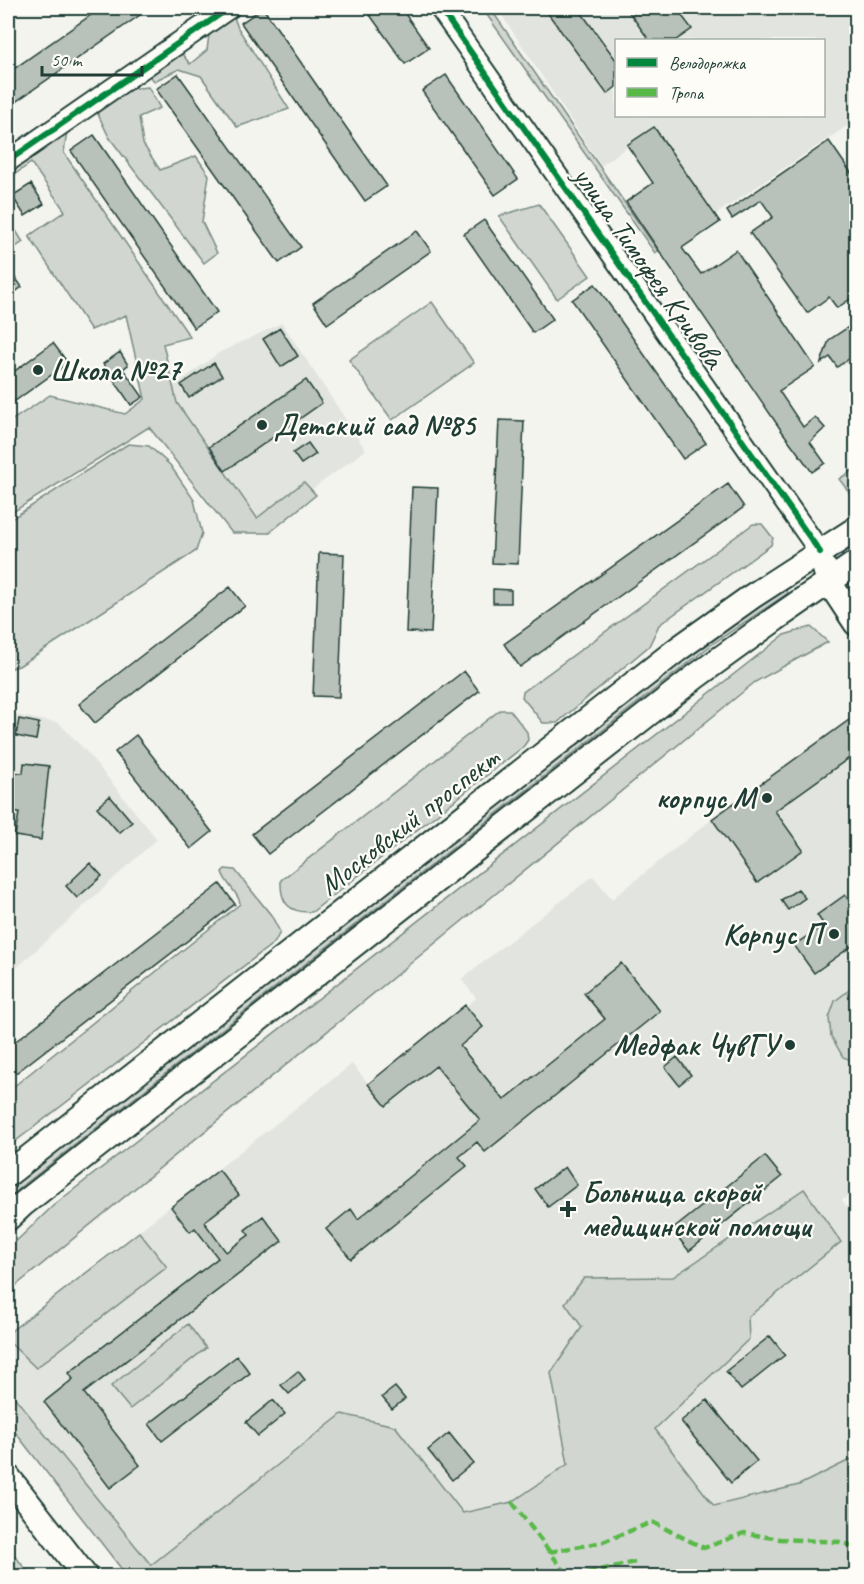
<svg xmlns="http://www.w3.org/2000/svg" width="864" height="1584" font-family="Caveat,sans-serif">
<style>
.built{fill:#e2e5df;fill-rule:evenodd}
.green{fill:#d1d6d1;stroke:#788a82;stroke-width:1.5}
.building{fill:#b9c1bb;stroke:#1f3d34;stroke-width:1.5}
.lines{fill:none;stroke-linecap:round;stroke-linejoin:round}
.minor-casing{stroke:#1f3d34;stroke-width:24}
.major-casing{stroke:#1f3d34;stroke-width:28}
.minor{stroke:#fdfcf7;stroke-width:20}
.major{stroke:#fdfcf7;stroke-width:24}
.quiet{stroke:#58b947;stroke-width:4.5;stroke-dasharray:9 4.5;stroke-linecap:butt}
.cycleway-casing{stroke:#fdfcf7;stroke-width:10}
.cycleway{stroke:#00873e;stroke-width:6}
.poi-dot{fill:#1f3d34;stroke:#fdfcf7;stroke-width:2}
.labels{text-anchor:middle;dominant-baseline:central;stroke-width:4.5;stroke-linejoin:round;paint-order:stroke}
.street-label{font-size:30px;fill:#1f3d34;stroke:#fdfcf7}
.poi-label{font-size:30px;font-weight:bold;fill:#1f3d34;stroke:#fdfcf7;text-anchor:start}
</style>
<rect width="100%" height="100%" fill="#f4f4ef"/>
<filter id="ink" filterUnits="userSpaceOnUse"><feTurbulence type="fractalNoise" baseFrequency=".0167" numOctaves="2"/><feDisplacementMap in="SourceGraphic" scale="12" xChannelSelector="R" yChannelSelector="G"/><feConvolveMatrix kernelMatrix="1 2 1 2 8 2 1 2 1" color-interpolation-filters="sRGB"/></filter>
<g filter="url(#ink)">
<!-- built -->
<path class="built" d="M 497,8 L 856,8 L 856,120 L 715,215 L 654,127 L 601,166 ZM 616,40 L 824,40 L 824,116 L 616,116 Z
M 282,323 L 366,450 L 252,533 L 156,399 L 220,352 Z
M 9,714 L 59,723 L 87,752 L 157,839 L 8,976 Z
M 856,715 L 856,1191 L 842,1200 L 856,1219 L 856,1457 L 799,1485 L 713,1506 L 489,1548 L 127,1576 L 8,1423 L 8,1341 L 11,1331 L 352,1064 L 368,1083 L 476,998 L 461,979 L 593,876 L 612,899 L 712,819 Z"/>
<!-- green -->
<path class="green" d="M 482,8 L 490,8 L 658,251 L 655,253 Z
M 232,12 L 238,28 L 289,109 L 237,127 L 201,76 L 179,69 L 154,81 L 146,71 L 179,50 L 190,64 L 207,50 L 210,27 Z
M 148,87 L 160,108 L 139,117 L 143,144 L 160,170 L 196,156 L 209,175 L 202,222 L 217,253 L 204,263 L 109,137 L 94,106 L 117,90 Z
M 68,124 L 64,153 L 190,337 L 163,344 L 177,403 L 257,518 L 304,482 L 316,495 L 269,533 L 232,533 L 149,427 L 8,515 L 8,482 L 12,479 L 8,475 L 8,423 L 50,395 L 125,414 L 145,399 L 126,315 L 91,330 L 29,236 L 65,211 L 31,163 L 8,179 L 8,167 Z
M 539,204 L 590,276 L 557,299 L 499,216 Z
M 8,218 L 23,242 L 8,252 Z
M 432,302 L 474,363 L 392,420 L 349,360 Z
M 128,444 L 149,446 L 170,465 L 194,500 L 202,533 L 196,551 L 19,666 L 8,669 L 8,521 Z
M 856,468 L 856,501 L 839,479 Z
M 753,524 L 762,524 L 773,538 L 771,545 L 659,625 L 649,646 L 557,723 L 543,723 L 522,697 L 523,692 Z
M 784,587 L 788,593 L 714,643 L 20,1188 L 8,1200 L 8,1189 L 711,639 Z
M 811,627 L 828,642 L 755,682 L 8,1292 L 8,1249 L 54,1205 L 784,635 Z
M 500,710 L 510,710 L 527,732 L 528,740 L 523,747 L 312,912 C 289,913 280,903 281,880 Z
M 225,869 L 235,870 L 271,915 L 280,932 L 275,942 L 8,1147 L 8,1091 L 240,904 C 240,894 226,885 222,872 Z
M 856,985 L 856,1062 L 843,1057 L 831,1036 L 829,1018 L 835,1001 Z
M 804,1189 L 841,1242 L 748,1317 L 749,1339 L 655,1429 L 714,1506 L 799,1485 L 856,1457 L 856,1576 L 127,1576 L 8,1423 L 8,1389 L 151,1565 L 342,1414 L 395,1426 L 463,1513 L 512,1502 L 568,1464 L 551,1373 L 582,1327 L 565,1303 L 584,1278 L 673,1277 Z
M 139,1232 L 167,1267 L 36,1368 L 8,1341 L 11,1331 Z
M 188,1324 L 206,1348 L 130,1409 L 111,1386 Z
M 8,1547 L 31,1576 L 8,1576 Z"/>
<!-- building -->
<path class="building" d="M 101,8 L 150,8 L 8,107 L 8,73 Z
M 263,8 L 387,186 L 365,201 L 241,23 Z
M 365,8 L 401,8 L 429,48 L 405,64 Z
M 544,8 L 578,8 L 616,60 L 616,87 L 607,94 Z
M 626,8 L 676,8 L 692,29 L 676,40 L 649,40 Z
M 178,74 L 301,247 L 279,263 L 156,89 Z
M 446,75 L 518,179 L 495,195 L 422,91 Z
M 654,127 L 720,222 L 682,248 L 701,274 L 736,250 L 815,367 L 779,391 L 803,427 L 815,417 L 825,428 L 810,442 L 825,463 L 812,472 L 781,430 L 626,202 L 653,183 L 627,145 Z
M 94,135 L 217,312 L 194,328 L 71,151 Z
M 829,141 L 856,180 L 856,295 L 837,308 L 829,297 L 807,313 L 750,233 L 773,217 L 761,200 L 732,219 L 727,211 Z
M 31,184 L 44,204 L 25,216 L 12,196 Z
M 484,220 L 553,319 L 533,333 L 464,234 Z
M 417,231 L 431,251 L 327,324 L 313,303 Z
M 8,267 L 22,287 L 8,297 Z
M 595,284 L 706,443 L 683,459 L 572,300 Z
M 856,322 L 856,354 L 837,367 L 830,357 L 821,363 L 829,340 Z
M 280,328 L 298,356 L 281,367 L 263,339 Z
M 53,343 L 68,363 L 8,406 L 8,376 Z
M 120,352 L 128,365 L 123,369 L 143,397 L 131,405 L 103,364 Z
M 214,363 L 222,376 L 189,398 L 181,385 Z
M 306,380 L 322,403 L 225,471 L 209,447 Z
M 499,420 L 524,421 L 518,564 L 492,563 Z
M 308,443 L 316,454 L 301,464 L 293,453 Z
M 728,484 L 744,507 L 520,667 L 504,644 Z
M 412,487 L 438,488 L 431,633 L 406,632 Z
M 319,553 L 344,554 L 339,697 L 313,696 Z
M 230,587 L 245,606 L 95,723 L 79,704 Z
M 493,589 L 511,590 L 511,603 L 493,603 Z
M 464,671 L 479,691 L 268,854 L 252,834 Z
M 856,715 L 856,753 L 775,811 L 803,850 L 757,883 L 712,819 Z
M 19,719 L 39,723 L 36,740 L 16,736 Z
M 136,735 L 212,832 L 191,849 L 115,752 Z
M 24,763 L 49,766 L 41,840 L 15,836 L 19,813 L 8,811 L 8,772 L 23,773 Z
M 110,796 L 132,822 L 119,833 L 97,807 Z
M 90,863 L 102,876 L 77,898 L 66,886 Z
M 220,884 L 235,904 L 16,1073 L 8,1063 L 8,1047 Z
M 798,889 L 805,898 L 788,910 L 781,900 Z
M 845,895 L 856,910 L 856,943 L 814,973 L 794,945 L 824,925 L 817,915 Z
M 621,963 L 660,1011 L 485,1152 L 477,1142 L 459,1157 L 467,1166 L 351,1259 L 326,1229 L 351,1209 L 358,1219 L 480,1120 L 436,1066 L 386,1106 L 368,1084 L 465,1005 L 483,1027 L 460,1046 L 504,1100 L 605,1019 L 584,993 Z
M 677,1057 L 691,1075 L 679,1085 L 665,1067 Z
M 765,1156 L 782,1177 L 689,1251 L 672,1230 Z
M 565,1167 L 577,1185 L 548,1207 L 535,1189 Z
M 219,1170 L 239,1195 L 204,1222 L 226,1252 L 249,1235 L 245,1230 L 263,1216 L 282,1241 L 84,1393 L 140,1465 L 110,1488 L 44,1402 L 73,1379 L 69,1373 L 218,1258 L 195,1228 L 190,1232 L 171,1207 Z
M 770,1336 L 785,1355 L 741,1390 L 726,1371 Z
M 237,1356 L 250,1373 L 162,1441 L 149,1424 Z
M 298,1371 L 305,1380 L 289,1394 L 281,1385 Z
M 395,1387 L 405,1399 L 392,1409 L 382,1397 Z
M 273,1400 L 285,1414 L 258,1436 L 246,1422 Z
M 707,1400 L 757,1461 L 731,1483 L 681,1421 Z
M 449,1433 L 473,1463 L 452,1480 L 428,1450 Z"/>
<g class="lines">
<!-- minor casing -->
<g class="minor-casing">
<path id="minor" d="M 440,8 L 820,552
M 8,161 L 229,8"/>
</g>
<!-- major casing -->
<g class="major-casing">
<path id="major" d="M 825,569 L 829,582 L 856,623
M 8,1174 L 678,649 L 751,597 L 856,529
M 8,1218 L 23,1204 L 695,677 L 775,619 L 856,563
M 8,1477 L 85,1576"/>
</g>
<!-- minor -->
<use href="#minor" class="minor"/>
<!-- major -->
<use href="#major" class="major"/>
<!-- quiet -->
<path class="quiet" d="M 8,1292 L 14,1302
M 512,1502 L 568,1576
M 549,1552 L 603,1542 L 652,1522 L 704,1548 L 744,1533 L 780,1539 L 840,1542 L 856,1547
M 574,1576 L 635,1562"/>
<!-- cycleway casing -->
<g class="cycleway-casing">
<path id="cycleway" d="M 440,8 L 820,552
M 8,161 L 229,8"/>
</g>
<!-- cycleway -->
<use href="#cycleway" class="cycleway"/>
</g>
</g>
<!-- markers -->
<g class="poi-dot">
<circle cx="38" cy="370" r="6"/>
<circle cx="262" cy="425" r="6"/>
<circle cx="767" cy="798" r="6"/>
<circle cx="834" cy="934" r="6"/>
<circle cx="790" cy="1045" r="6"/>
<path d="M565 1200h6v6h6v6h-6v6h-6v-6h-6v-6h6z"/>
</g>
<g class="labels">
<!-- street labels -->
<g class="street-label">
<text transform="translate(649 267) rotate(55)">улица Тимофея Кривова</text>
<text transform="translate(409 821) rotate(-38)">Московский проспект</text>
</g>
<!-- poi labels -->
<g class="poi-label">
<text x="50" y="370">Школа №27</text>
<text x="274" y="425">Детский сад №85</text>
<text x="755" y="798" text-anchor="end">корпус М</text>
<text x="822" y="934" text-anchor="end">Корпус П</text>
<text x="778" y="1045" text-anchor="end">Медфак ЧувГУ</text>
<text x="582" y="1192">Больница скорой<tspan x="582" dy="34">медицинской помощи</tspan></text>
</g>
</g>
<!-- margin -->
<rect width="864" height="1584" fill="none" stroke="#fdfcf7" stroke-width="30"/>
<rect x="15" y="15" width="834" height="1554" fill="none" stroke="#1f3d34" stroke-width="2" filter="url(#ink)"/>
<!-- legend -->
<rect x="615" y="39" width="210" height="78" fill="#fdfcf7" stroke="#a4b0a9" stroke-width="1.5"/>
<rect x="627" y="58" width="30" height="9" fill="#00873e" stroke="#a4b0a9" stroke-width="1.5"/>
<text x="669" y="69" font-size="18" fill="#1f3d34">Велодорожка</text>
<rect x="627" y="88" width="30" height="9" fill="#58b947" stroke="#a4b0a9" stroke-width="1.5"/>
<text x="669" y="99" font-size="18" fill="#1f3d34">Тропа</text>
<!-- scale -->
<path d="M42 66v9h100v-9" fill="none" stroke="#1f3d34" stroke-width="3"/>
<text x="51" y="66" font-size="18" fill="#1f3d34" stroke="#fdfcf7" stroke-width="4.5" paint-order="stroke">50 m</text>
</svg>
